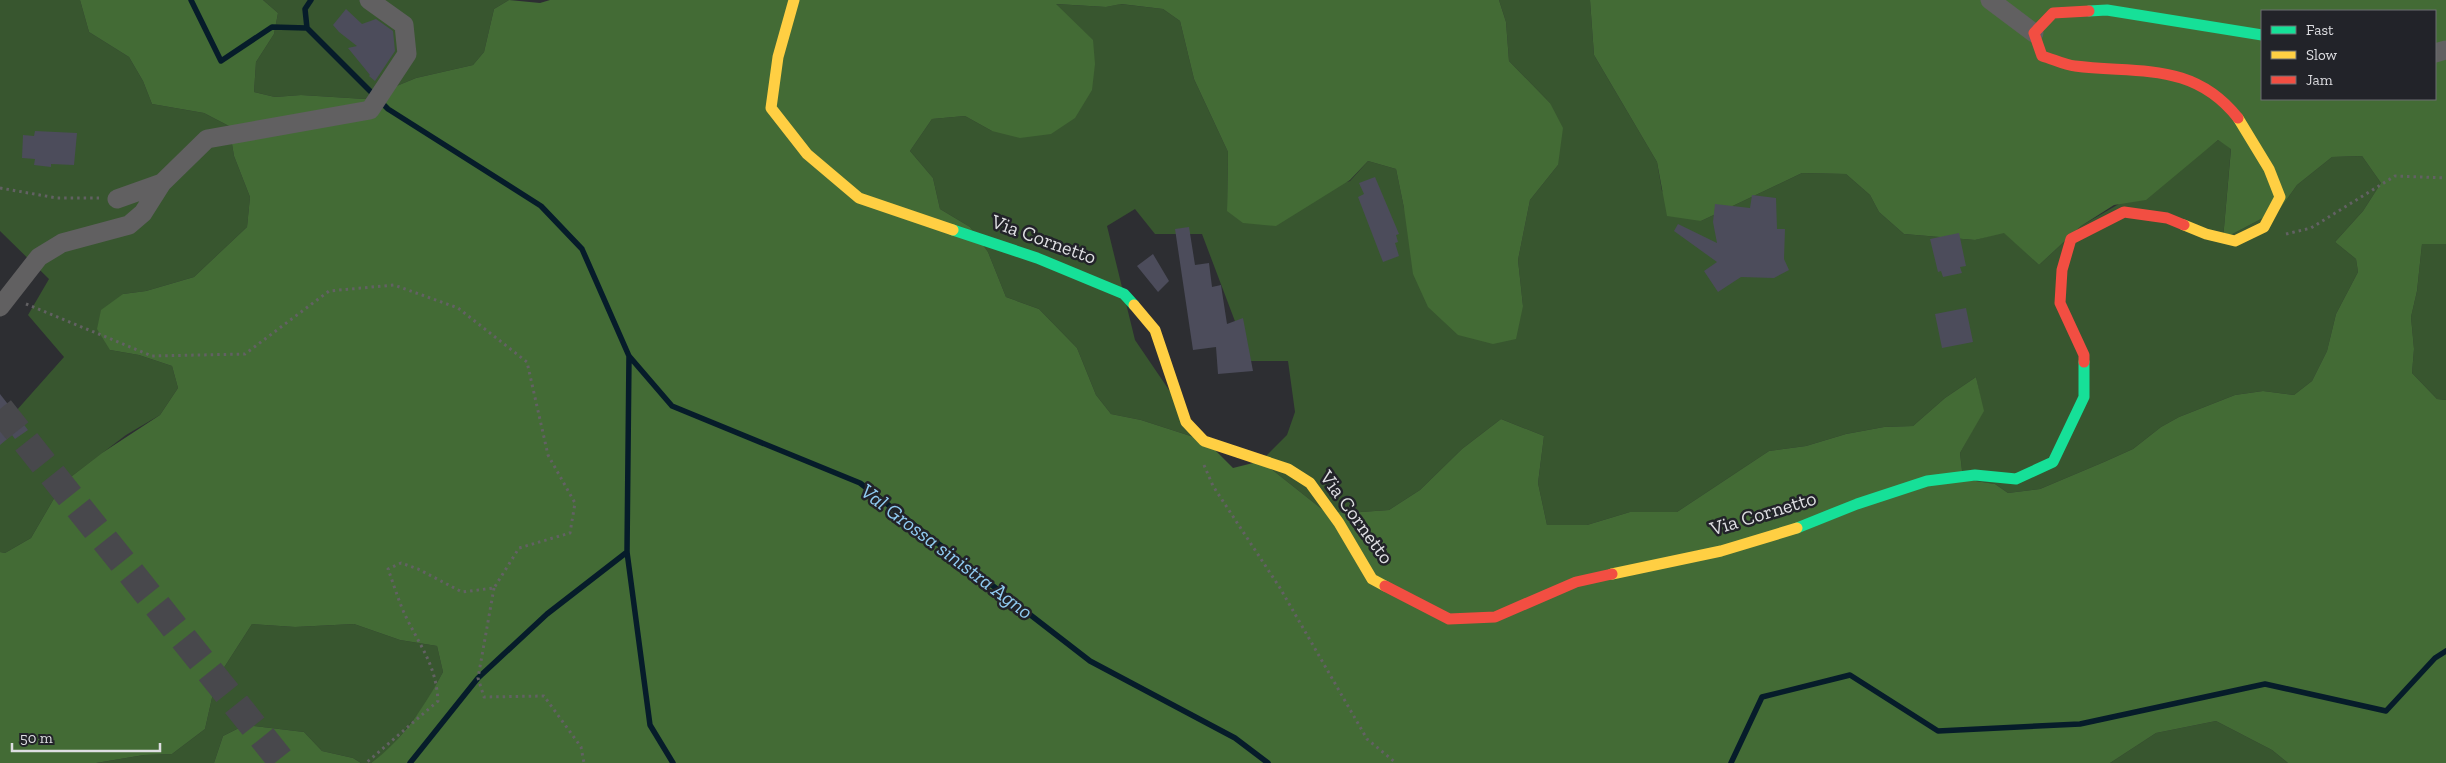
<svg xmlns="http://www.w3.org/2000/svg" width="2446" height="763" font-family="'Zilla Slab',serif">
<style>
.green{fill:#38562f}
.forest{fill:#436b35;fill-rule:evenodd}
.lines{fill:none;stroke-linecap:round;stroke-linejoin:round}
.stream{stroke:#061c2a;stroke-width:5.5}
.building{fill:#4c4c5b}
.highway-tunnel{stroke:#48484c;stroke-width:28;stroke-dasharray:28 14;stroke-linecap:butt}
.path{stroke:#626163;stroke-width:3;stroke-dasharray:2.5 4;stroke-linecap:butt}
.street{stroke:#616061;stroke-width:19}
.fast{stroke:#16e098;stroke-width:11}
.slow{stroke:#ffcf43;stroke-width:11}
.jam{stroke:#f24e42;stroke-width:11}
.labels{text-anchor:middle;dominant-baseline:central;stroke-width:5;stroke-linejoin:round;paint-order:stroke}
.street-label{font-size:20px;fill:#dedee2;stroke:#222329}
.water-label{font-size:21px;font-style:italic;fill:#90cbf2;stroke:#222329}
</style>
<rect width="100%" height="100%" fill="#2d2e32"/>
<!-- green -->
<path class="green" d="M 0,0 L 80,0 L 89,32 L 129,57 L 143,81 L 152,104 L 204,113 L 229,126 L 234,156 L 250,197 L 247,227 L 194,277 L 146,291 L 123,294 L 110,350 L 139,355 L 172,366 L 178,388 L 160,415 L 126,435 L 63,483 L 31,538 L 5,553 L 0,552 L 0,429 L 64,357 L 28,315 L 49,279 L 0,231 Z
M 263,0 L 509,0 L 494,9 L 484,52 L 473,65 L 416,78 L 365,99 L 301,95 L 275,97 L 254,92 L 256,62 L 274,34 L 278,13 Z
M 1499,0 L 1590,0 L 1594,55 L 1657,162 L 1662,191 L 1701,221 L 1802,173 L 1846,174 L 1870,195 L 1879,212 L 1904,234 L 1975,240 L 2004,232 L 2039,265 L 2081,226 L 2186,165 L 2218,140 L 2231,148 L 2223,239 L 2280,209 L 2297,185 L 2332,157 L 2362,156 L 2381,183 L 2363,211 L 2335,242 L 2356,259 L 2358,272 L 2336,314 L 2327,351 L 2312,381 L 2294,395 L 2263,391 L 2235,395 L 2179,417 L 2161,427 L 2133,449 L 2104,462 L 2040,489 L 2008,493 L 1995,484 L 1963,479 L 1960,453 L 1983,411 L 1976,377 L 1945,398 L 1913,426 L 1884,427 L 1846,434 L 1806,446 L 1769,451 L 1677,512 L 1630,512 L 1587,525 L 1547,525 L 1538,483 L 1544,436 L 1501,419 L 1462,449 L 1420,490 L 1389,510 L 1347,513 L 1323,510 L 1261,461 L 1287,435 L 1295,412 L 1288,361 L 1250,361 L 1202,234 L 1155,234 L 1135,209 L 1107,226 L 1135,340 L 1199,434 L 1206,441 L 1141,420 L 1111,414 L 1096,395 L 1077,348 L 1039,309 L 1006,297 L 988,252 L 970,227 L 940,209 L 933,178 L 910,151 L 932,119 L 965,116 L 992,131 L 1055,4 L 1106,7 L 1120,4 L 1163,9 L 1180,21 L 1194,79 L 1228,152 L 1227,211 L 1350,181 L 1368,161 L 1396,169 L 1404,208 L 1523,306 L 1518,260 L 1530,200 L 1558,165 L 1550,103 L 1509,61 L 1506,22 Z
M 2422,244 L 2446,244 L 2446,400 L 2437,399 L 2412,373 L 2414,349 L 2411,317 L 2417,291 Z
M 252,624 L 295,627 L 354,624 L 400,640 L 437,646 L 443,672 L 425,705 L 390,749 L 371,763 L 361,763 L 353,758 L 322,751 L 304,732 L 245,725 L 223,736 L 214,763 L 96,763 L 144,755 L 172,754 L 205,729 L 216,680 Z
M 2216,721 L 2272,750 L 2288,763 L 2110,763 L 2156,733 Z"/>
<!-- forest -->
<path class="forest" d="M 80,0 L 263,0 L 278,13 L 274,34 L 256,62 L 254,92 L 275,97 L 301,95 L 365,99 L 416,78 L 473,65 L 484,52 L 494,9 L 509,0 L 540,3 L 550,0 L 1499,0 L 1506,22 L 1509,61 L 1550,103 L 1563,128 L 1558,165 L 1530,200 L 1518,260 L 1523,306 L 1516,339 L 1493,344 L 1458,335 L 1428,307 L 1413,274 L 1404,208 L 1396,169 L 1368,161 L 1350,180 L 1276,226 L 1243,223 L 1227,211 L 1228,152 L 1194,79 L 1180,21 L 1163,9 L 1121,4 L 1106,7 L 1056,4 L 1093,40 L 1095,64 L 1092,90 L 1075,118 L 1051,134 L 1020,138 L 992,131 L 965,116 L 932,119 L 910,151 L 933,178 L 940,209 L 970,227 L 988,252 L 1006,297 L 1039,309 L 1077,348 L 1096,395 L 1111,414 L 1141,420 L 1206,441 L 1233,468 L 1261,461 L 1323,510 L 1347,513 L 1389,510 L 1420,490 L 1462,449 L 1501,419 L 1544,436 L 1538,483 L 1547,525 L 1587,525 L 1630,512 L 1677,512 L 1769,451 L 1806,446 L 1846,434 L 1884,427 L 1913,426 L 1945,398 L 1976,377 L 1984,411 L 1960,453 L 1963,479 L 1995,484 L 2008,493 L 2040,489 L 2104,462 L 2133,449 L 2161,427 L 2179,417 L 2235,395 L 2263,391 L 2294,395 L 2312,381 L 2327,351 L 2336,314 L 2358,272 L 2356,259 L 2335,242 L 2363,211 L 2381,183 L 2362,156 L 2332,157 L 2297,185 L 2280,209 L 2223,239 L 2231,149 L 2218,140 L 2146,200 L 2114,205 L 2081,226 L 2039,265 L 2004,233 L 1975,240 L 1904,234 L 1879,212 L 1870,195 L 1846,174 L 1802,173 L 1701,221 L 1667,216 L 1657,162 L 1594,55 L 1590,0 L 2446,0 L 2446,244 L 2422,244 L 2417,291 L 2411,317 L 2414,349 L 2412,373 L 2437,399 L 2446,400 L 2446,763 L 2288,763 L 2272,750 L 2216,721 L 2156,733 L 2110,763 L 371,763 C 403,740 424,707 443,672 L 437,646 L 400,640 L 354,624 L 295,627 L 252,624 L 216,680 L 205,729 L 172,754 L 144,755 L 96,763 L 0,763 L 0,552 L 5,553 L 31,538 L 63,483 L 102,453 L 160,415 L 178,388 L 172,366 L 139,355 L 110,350 L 97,329 L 101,310 L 123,294 L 146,291 L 194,277 L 247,227 L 250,197 L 234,156 L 229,126 L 204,113 L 152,104 L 143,81 L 129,57 L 89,32 ZM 2262,11 L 2435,11 L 2435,99 L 2262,99 Z
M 245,725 L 304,732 L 322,751 L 353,758 L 361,763 L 214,763 L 223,736 Z"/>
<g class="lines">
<!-- stream -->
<path class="stream" d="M 191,0 L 221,61 L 272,27 L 307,28 L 388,109 L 541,206 L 582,249 L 629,356 L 672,406 L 860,483 L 1090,661 L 1235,738 L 1268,763
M 307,28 L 305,9 L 311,0
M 629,356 L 627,552 L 650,725 L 673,763
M 410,763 L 478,678 L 547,614 L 627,552
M 1731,763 L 1762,697 L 1850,675 L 1938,731 L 2080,724 L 2265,684 L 2386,711 L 2435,658 L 2446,651"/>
</g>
<!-- building -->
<path class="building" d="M 346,9 L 362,24 L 376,19 L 393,31 L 395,51 L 375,81 L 369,76 L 370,75 L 348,48 L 357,46 L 339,32 L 333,25 Z
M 35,131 L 77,133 L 74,165 L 51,164 L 51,167 L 34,165 L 35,159 L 22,158 L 23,135 L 34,136 Z
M 1375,177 L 1399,234 L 1396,235 L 1398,242 L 1395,243 L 1399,256 L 1383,262 L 1358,197 L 1364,194 L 1359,183 Z
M 1752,195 L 1776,198 L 1777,229 L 1785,229 L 1784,259 L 1789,270 L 1774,278 L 1741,277 L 1718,292 L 1704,271 L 1717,262 L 1674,231 L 1678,224 L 1717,243 L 1713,222 L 1715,204 L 1750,208 Z
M 1189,227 L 1195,265 L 1209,263 L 1212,287 L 1221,285 L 1227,324 L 1243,318 L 1253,371 L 1218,374 L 1216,347 L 1193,350 L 1175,229 Z
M 1959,233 L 1966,266 L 1960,267 L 1962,273 L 1943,277 L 1941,271 L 1938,272 L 1930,239 Z
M 1153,254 L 1169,281 L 1158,292 L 1137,266 Z
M 1966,308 L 1973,342 L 1942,348 L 1935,314 Z
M 0,394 L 28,430 L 15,439 L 12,435 L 0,445 Z"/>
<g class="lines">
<!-- highway-tunnel -->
<path class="highway-tunnel" d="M 0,409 L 283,763"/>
<!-- path -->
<path class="path" d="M 0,188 L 57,198 L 99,198
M 2286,234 L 2311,228 L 2395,176 L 2446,178
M 26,304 L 152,356 L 245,354 L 329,291 L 394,285 L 458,308 L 527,362 L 548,455 L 575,503 L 570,533 L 519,548 L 494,588 L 462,592 L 418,569 L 401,563 L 388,569 C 394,585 399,603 407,619 C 422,649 436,666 438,701 L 366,763
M 1204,465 L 1213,486 L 1280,588 L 1367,739 L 1396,763
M 494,588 L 478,678 L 484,697 L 544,696 L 581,747 L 584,763"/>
<!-- street -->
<path class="street" d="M 1990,0 L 2034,33
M 2435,53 L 2446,50
M 117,199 L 162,183 L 207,139 L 370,110 L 407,54 L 404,25 L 369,0
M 0,307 L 39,257 L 62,243 L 129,225 L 143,213 L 162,183"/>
<!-- fast -->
<path class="fast" d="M 2089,11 L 2107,10 L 2262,35
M 953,230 L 1037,258 L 1124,294 L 1134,305
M 1797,528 L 1857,504 L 1927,481 L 1975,475 L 2016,479 L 2053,462 L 2084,397 L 2084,362"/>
<!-- slow -->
<path class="slow" d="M 794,0 L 778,57 L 771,108 L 807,154 L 859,198 L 953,230
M 2184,225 L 2206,234 L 2235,241 L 2264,227 L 2280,197 L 2269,169 L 2238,118
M 1134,305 L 1155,330 L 1186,422 L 1204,441 L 1288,469 L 1310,483 L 1339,523 L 1372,579 L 1385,586
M 1612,574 L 1721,551 L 1797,528"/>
<!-- jam -->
<path class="jam" d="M 2089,11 L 2053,13 L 2034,33 L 2042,56 C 2053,59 2064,65 2075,66 C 2138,74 2193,61 2238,118
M 2084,362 L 2084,355 L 2060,303 L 2062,270 L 2071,239 L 2124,212 L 2167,218 L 2184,225
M 1385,586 L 1449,619 L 1495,617 L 1576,582 L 1612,574"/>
</g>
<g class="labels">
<!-- street labels -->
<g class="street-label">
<text transform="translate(1044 239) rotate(20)">Via Cornetto</text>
<text transform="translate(1763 513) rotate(-17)">Via Cornetto</text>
<text transform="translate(1357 517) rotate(54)">Via Cornetto</text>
</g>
<!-- water labels -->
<g class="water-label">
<text transform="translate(947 551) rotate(37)">Val Grossa sinistra Agno</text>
</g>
</g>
<!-- legend -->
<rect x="2261" y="10" width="175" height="90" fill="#222329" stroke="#6d6e73"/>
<rect x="2271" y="26" width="25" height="8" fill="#16e098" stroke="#6d6e73"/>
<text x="2306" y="35" font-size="15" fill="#dedee2">Fast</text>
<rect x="2271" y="51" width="25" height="8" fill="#ffcf43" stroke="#6d6e73"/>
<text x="2306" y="60" font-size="15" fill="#dedee2">Slow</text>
<rect x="2271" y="76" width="25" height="8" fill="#f24e42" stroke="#6d6e73"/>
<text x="2306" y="85" font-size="15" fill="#dedee2">Jam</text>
<!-- scale -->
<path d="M12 743v8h148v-8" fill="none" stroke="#dedee2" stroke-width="2.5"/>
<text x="20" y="743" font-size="15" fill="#dedee2" stroke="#222329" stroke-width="4" paint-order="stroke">50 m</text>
</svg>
